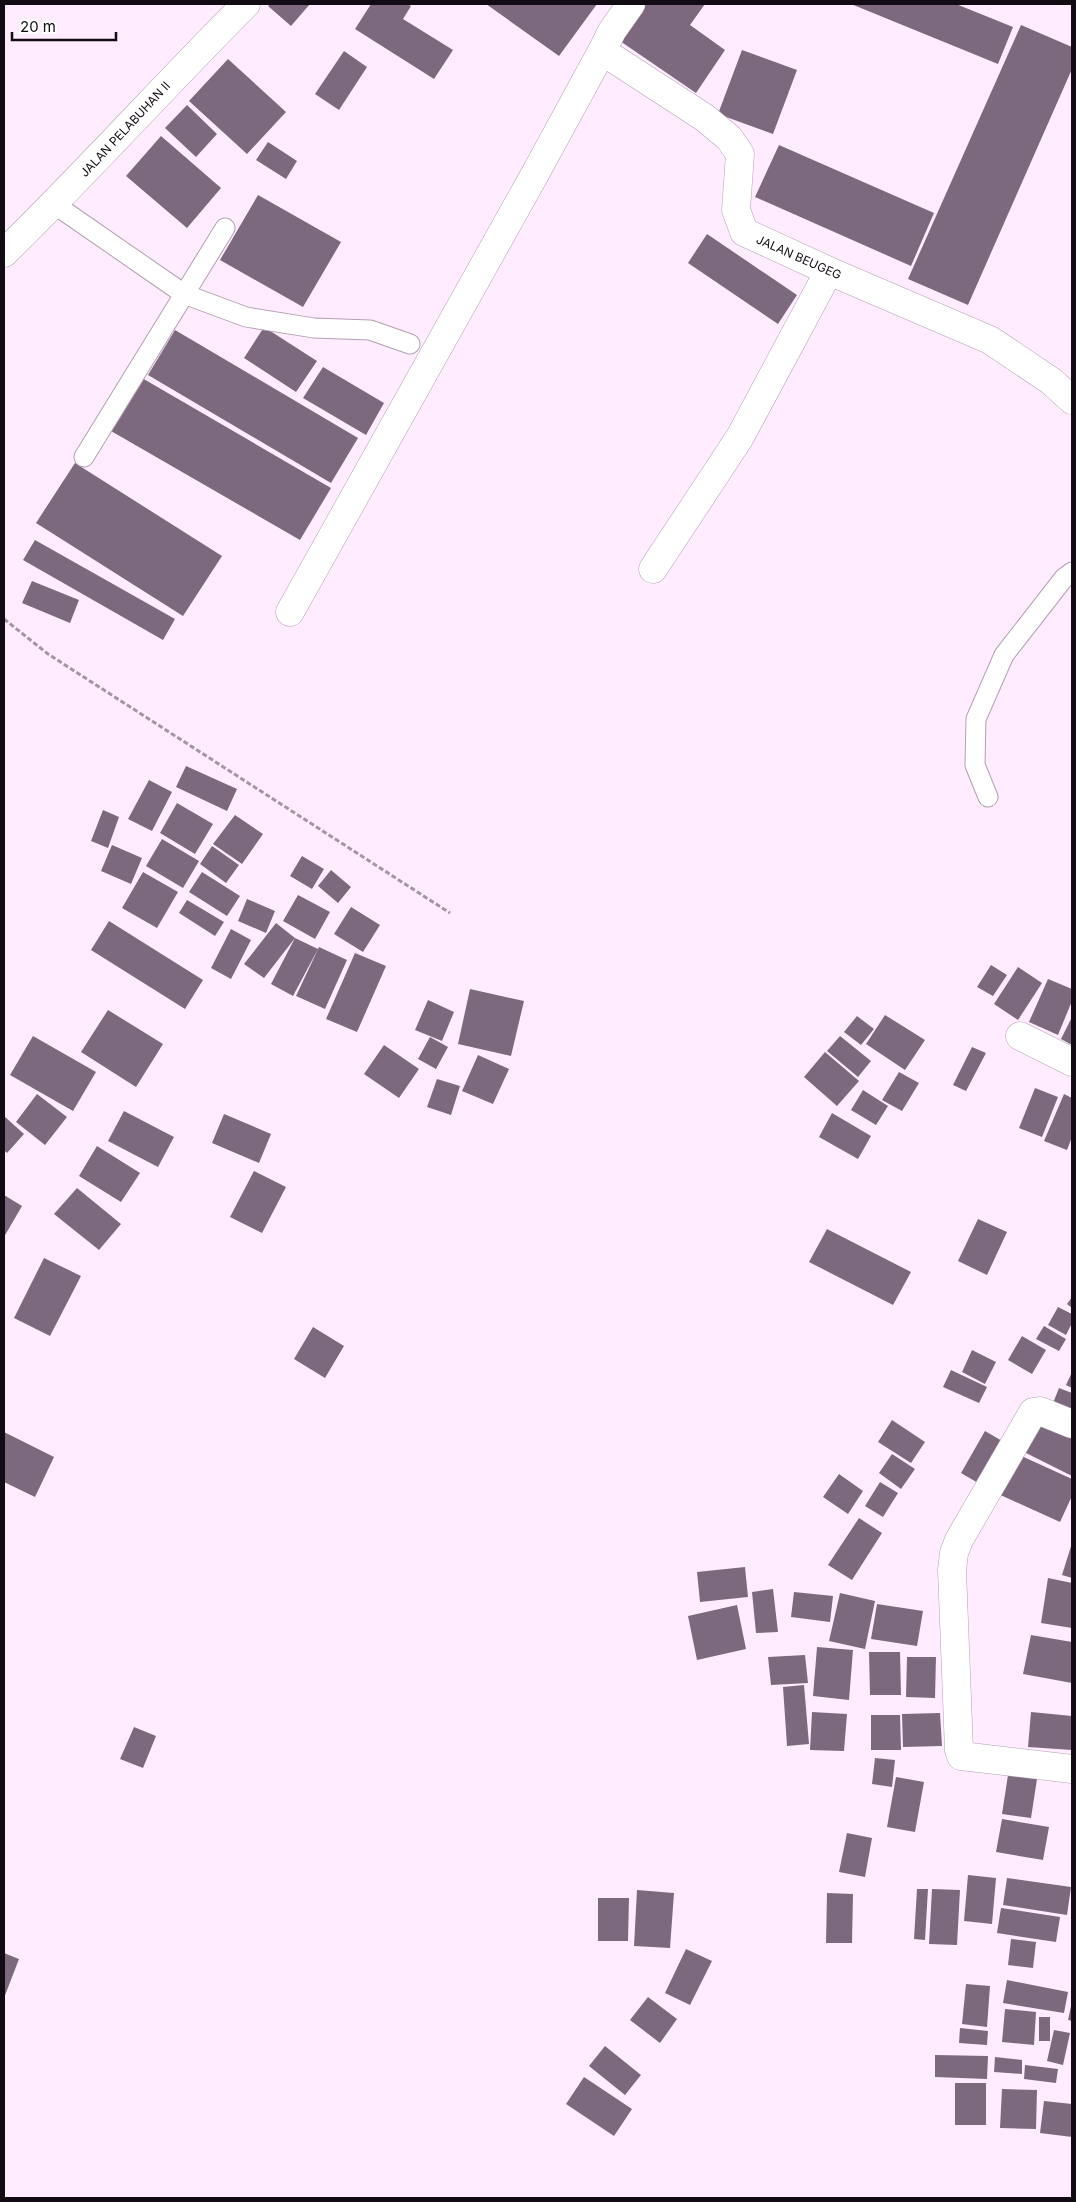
<svg xmlns="http://www.w3.org/2000/svg" width="1076" height="2202" font-family="Inter,sans-serif">
<style>
.building{fill:#7c697d}
.lines{fill:none;stroke-linecap:round;stroke-linejoin:round}
.lane-casing{stroke:#b39fb4;stroke-width:21}
.street-casing{stroke:#b39fb4;stroke-width:29}
.secondary-casing{stroke:#b39fb4;stroke-width:29}
.path{stroke:#a396a4;stroke-width:3;stroke-dasharray:5 2.5;stroke-linecap:butt}
.lane{stroke:#fff;stroke-width:19}
.street{stroke:#fff;stroke-width:28}
.secondary{stroke:#fff;stroke-width:28}
.labels{text-anchor:middle;dominant-baseline:central;stroke-width:5;stroke-linejoin:round;paint-order:stroke}
.street-label{font-size:12px;fill:#120b13;stroke:#fff}
</style>
<rect width="100%" height="100%" fill="#ffedff"/>
<!-- building -->
<path class="building" d="M 271,4 L 310,4 L 291,26 L 268,6 Z
M 371,4 L 407,4 L 411,6 L 403,19 L 453,50 L 434,79 L 355,29 Z
M 486,4 L 597,4 L 559,56 Z
M 646,4 L 705,4 L 690,25 L 725,50 L 696,93 L 620,41 Z
M 851,4 L 956,4 L 1013,27 L 998,64 Z
M 1021,25 L 1072,47 L 1072,69 L 968,305 L 908,279 Z
M 742,50 L 797,70 L 773,134 L 718,114 Z
M 344,51 L 367,67 L 339,110 L 315,94 Z
M 228,59 L 286,112 L 247,154 L 189,101 Z
M 187,105 L 217,134 L 196,157 L 165,128 Z
M 161,136 L 221,188 L 187,228 L 126,176 Z
M 268,142 L 297,161 L 286,179 L 256,160 Z
M 779,145 L 934,213 L 911,266 L 755,197 Z
M 258,195 L 341,242 L 303,307 L 220,260 Z
M 707,234 L 797,295 L 778,324 L 688,263 Z
M 264,327 L 317,361 L 296,392 L 244,358 Z
M 175,330 L 358,438 L 331,483 L 148,375 Z
M 323,367 L 384,403 L 366,435 L 303,398 Z
M 142,378 L 331,488 L 300,540 L 111,431 Z
M 75,463 L 222,556 L 183,616 L 36,523 Z
M 35,540 L 175,619 L 163,640 L 23,560 Z
M 32,581 L 79,600 L 70,623 L 22,603 Z
M 186,766 L 237,789 L 227,811 L 176,787 Z
M 149,780 L 172,792 L 152,831 L 128,819 Z
M 177,803 L 213,824 L 195,854 L 160,833 Z
M 103,810 L 119,817 L 108,848 L 91,841 Z
M 235,815 L 263,834 L 242,864 L 213,844 Z
M 162,839 L 199,861 L 183,888 L 146,866 Z
M 112,845 L 142,858 L 131,884 L 101,871 Z
M 212,846 L 239,865 L 226,883 L 200,864 Z
M 302,856 L 324,869 L 312,889 L 290,876 Z
M 331,870 L 351,887 L 338,903 L 318,886 Z
M 143,872 L 178,892 L 157,928 L 122,908 Z
M 202,872 L 240,896 L 227,916 L 189,892 Z
M 298,895 L 330,912 L 315,939 L 283,921 Z
M 247,899 L 275,911 L 266,933 L 238,921 Z
M 187,900 L 224,922 L 215,936 L 179,913 Z
M 351,907 L 380,925 L 363,952 L 334,934 Z
M 109,921 L 203,980 L 185,1009 L 91,950 Z
M 276,923 L 295,938 L 264,978 L 244,964 Z
M 231,929 L 251,940 L 231,979 L 211,968 Z
M 295,938 L 318,949 L 293,996 L 271,984 Z
M 319,947 L 347,960 L 325,1009 L 296,996 Z
M 355,953 L 386,966 L 357,1032 L 326,1019 Z
M 991,965 L 1007,975 L 993,996 L 977,987 Z
M 1018,967 L 1042,983 L 1018,1020 L 994,1004 Z
M 1048,979 L 1072,989 L 1072,1001 L 1058,1035 L 1029,1022 Z
M 470,989 L 524,1001 L 511,1056 L 458,1044 Z
M 428,1000 L 454,1012 L 442,1041 L 415,1030 Z
M 108,1010 L 163,1044 L 136,1087 L 81,1052 Z
M 885,1015 L 925,1040 L 905,1070 L 866,1044 Z
M 857,1016 L 874,1029 L 861,1045 L 844,1032 Z
M 1072,1017 L 1072,1045 L 1061,1039 Z
M 33,1036 L 96,1072 L 73,1111 L 10,1075 Z
M 840,1036 L 871,1061 L 858,1077 L 827,1051 Z
M 430,1037 L 448,1047 L 436,1069 L 418,1059 Z
M 384,1045 L 419,1069 L 399,1098 L 364,1074 Z
M 972,1047 L 986,1053 L 966,1091 L 953,1085 Z
M 825,1052 L 859,1081 L 837,1106 L 804,1077 Z
M 478,1055 L 509,1069 L 493,1104 L 462,1091 Z
M 899,1072 L 919,1083 L 902,1111 L 882,1100 Z
M 437,1079 L 460,1086 L 451,1115 L 427,1107 Z
M 1035,1088 L 1058,1097 L 1042,1137 L 1019,1128 Z
M 863,1090 L 888,1106 L 876,1125 L 851,1110 Z
M 37,1094 L 67,1117 L 45,1145 L 16,1122 Z
M 1064,1094 L 1072,1098 L 1072,1137 L 1067,1150 L 1044,1141 Z
M 124,1111 L 174,1137 L 158,1167 L 108,1141 Z
M 832,1113 L 871,1136 L 858,1159 L 819,1137 Z
M 224,1114 L 271,1134 L 259,1163 L 212,1143 Z
M 4,1116 L 24,1134 L 7,1153 L 4,1150 Z
M 97,1146 L 140,1173 L 121,1202 L 79,1176 Z
M 254,1171 L 286,1187 L 262,1233 L 230,1217 Z
M 77,1188 L 121,1224 L 99,1250 L 54,1214 Z
M 4,1195 L 22,1206 L 4,1237 Z
M 978,1219 L 1007,1232 L 987,1275 L 958,1261 Z
M 827,1229 L 911,1272 L 893,1305 L 809,1262 Z
M 44,1258 L 81,1276 L 50,1336 L 14,1318 Z
M 1072,1297 L 1072,1308 L 1067,1304 Z
M 1058,1307 L 1072,1314 L 1072,1323 L 1066,1335 L 1048,1325 Z
M 1044,1326 L 1066,1339 L 1059,1351 L 1036,1339 Z
M 313,1327 L 344,1346 L 325,1378 L 294,1359 Z
M 1022,1336 L 1046,1350 L 1032,1374 L 1008,1360 Z
M 972,1350 L 996,1362 L 985,1384 L 962,1372 Z
M 951,1370 L 987,1387 L 979,1403 L 943,1387 Z
M 1072,1372 L 1072,1388 L 1066,1385 Z
M 1059,1388 L 1072,1393 L 1072,1417 L 1051,1408 Z
M 1038,1418 L 1072,1435 L 1072,1476 L 1022,1451 Z
M 892,1420 L 925,1442 L 911,1463 L 878,1442 Z
M 985,1431 L 1009,1445 L 985,1487 L 961,1473 Z
M 4,1432 L 54,1457 L 35,1497 L 4,1482 Z
M 1015,1453 L 1072,1479 L 1072,1496 L 1060,1522 L 996,1493 Z
M 892,1454 L 915,1469 L 901,1489 L 879,1473 Z
M 839,1474 L 863,1491 L 848,1514 L 823,1497 Z
M 880,1482 L 898,1493 L 883,1517 L 865,1506 Z
M 859,1518 L 882,1533 L 852,1580 L 828,1565 Z
M 1072,1543 L 1072,1578 L 1062,1575 Z
M 745,1567 L 748,1597 L 700,1602 L 697,1572 Z
M 1048,1578 L 1072,1583 L 1072,1628 L 1041,1623 Z
M 773,1589 L 778,1632 L 756,1633 L 752,1592 Z
M 794,1592 L 833,1596 L 830,1622 L 791,1617 Z
M 840,1593 L 875,1601 L 865,1649 L 829,1641 Z
M 877,1604 L 923,1611 L 917,1646 L 871,1639 Z
M 737,1605 L 746,1649 L 697,1660 L 688,1616 Z
M 1031,1635 L 1072,1642 L 1072,1683 L 1023,1674 Z
M 817,1647 L 853,1650 L 849,1700 L 813,1696 Z
M 869,1652 L 900,1652 L 901,1695 L 870,1695 Z
M 805,1655 L 808,1683 L 771,1685 L 768,1657 Z
M 907,1657 L 936,1657 L 935,1698 L 906,1697 Z
M 804,1685 L 809,1744 L 787,1746 L 783,1687 Z
M 812,1712 L 847,1714 L 844,1751 L 810,1750 Z
M 1031,1712 L 1072,1716 L 1072,1750 L 1028,1747 Z
M 940,1713 L 942,1746 L 903,1747 L 902,1714 Z
M 871,1715 L 900,1715 L 901,1750 L 871,1750 Z
M 134,1727 L 156,1736 L 143,1768 L 120,1759 Z
M 875,1758 L 895,1760 L 892,1787 L 872,1784 Z
M 1008,1775 L 1037,1779 L 1031,1818 L 1002,1814 Z
M 896,1777 L 924,1782 L 915,1832 L 887,1827 Z
M 1002,1819 L 1049,1827 L 1043,1860 L 996,1852 Z
M 847,1833 L 872,1838 L 865,1877 L 839,1872 Z
M 968,1875 L 996,1878 L 992,1924 L 964,1921 Z
M 1007,1878 L 1071,1887 L 1067,1915 L 1003,1905 Z
M 917,1889 L 928,1889 L 925,1940 L 914,1939 Z
M 932,1889 L 960,1890 L 957,1945 L 929,1944 Z
M 637,1890 L 674,1893 L 670,1948 L 634,1946 Z
M 827,1893 L 853,1894 L 852,1943 L 826,1943 Z
M 598,1898 L 629,1898 L 628,1941 L 598,1941 Z
M 1001,1908 L 1060,1917 L 1056,1942 L 997,1933 Z
M 1011,1939 L 1036,1942 L 1033,1968 L 1008,1965 Z
M 686,1949 L 712,1961 L 690,2005 L 665,1993 Z
M 4,1953 L 19,1959 L 4,1998 Z
M 1007,1980 L 1068,1992 L 1064,2013 L 1003,2003 Z
M 966,1984 L 990,1986 L 987,2027 L 962,2024 Z
M 648,1997 L 677,2019 L 660,2043 L 630,2020 Z
M 1071,2006 L 1072,2006 L 1072,2021 L 1068,2020 Z
M 1005,2009 L 1036,2012 L 1034,2045 L 1002,2042 Z
M 1039,2017 L 1050,2017 L 1050,2041 L 1039,2041 Z
M 960,2028 L 988,2031 L 987,2045 L 959,2043 Z
M 1054,2030 L 1070,2033 L 1063,2065 L 1047,2061 Z
M 605,2046 L 641,2075 L 625,2095 L 589,2066 Z
M 935,2055 L 988,2056 L 987,2079 L 935,2077 Z
M 995,2057 L 1022,2060 L 1022,2074 L 994,2072 Z
M 1025,2065 L 1058,2069 L 1056,2083 L 1024,2079 Z
M 584,2077 L 632,2109 L 614,2136 L 566,2104 Z
M 955,2083 L 986,2083 L 986,2125 L 955,2125 Z
M 1002,2089 L 1037,2090 L 1036,2129 L 1000,2128 Z
M 1044,2101 L 1072,2104 L 1072,2137 L 1040,2133 Z"/>
<g class="lines">
<!-- lane casing -->
<g class="lane-casing">
<path id="lane" d="M 54,204 L 184,294 L 246,317 L 314,328 L 370,330 L 410,344
M 84,457 L 225,228
M 988,797 L 975,765 L 976,719 L 1004,655 L 1064,578 L 1072,572"/>
</g>
<!-- street casing -->
<g class="street-casing">
<path id="street" d="M 631,4 L 612,31 L 602,51 L 705,118 L 729,138 L 740,154 L 736,210 L 744,232 L 829,271 L 990,340 L 1051,381 L 1072,400
M 653,569 L 740,437 L 829,271
M 290,612 L 535,174 L 602,51
M 1020,1036 L 1072,1062
M 1072,1424 L 1040,1411 L 1033,1412 L 959,1540 L 954,1553 L 952,1570 L 959,1750 L 961,1756 L 1072,1769"/>
</g>
<!-- secondary casing -->
<g class="secondary-casing">
<path id="secondary" d="M 4,253 C 87,172 164,86 246,4"/>
</g>
<!-- path -->
<path class="path" d="M 4,619 L 48,654 L 450,913"/>
<!-- lane -->
<use href="#lane" class="lane"/>
<!-- street -->
<use href="#street" class="street"/>
<!-- secondary -->
<use href="#secondary" class="secondary"/>
</g>
<g class="labels">
<!-- street labels -->
<g class="street-label">
<text transform="translate(125 129) rotate(-47)">JALAN PELABUHAN II</text>
<text transform="translate(799 257) rotate(24)">JALAN BEUGEG</text>
</g>
</g>
<!-- border -->
<rect width="1076" height="2202" fill="none" stroke="#120b13" stroke-width="10"/>
<!-- scale -->
<path d="M12 32v8h104v-8" fill="none" stroke="#120b13" stroke-width="2.5"/>
<text x="20" y="32" font-size="15" fill="#120b13" stroke="#ffffff" stroke-width="4" paint-order="stroke">20 m</text>
</svg>
